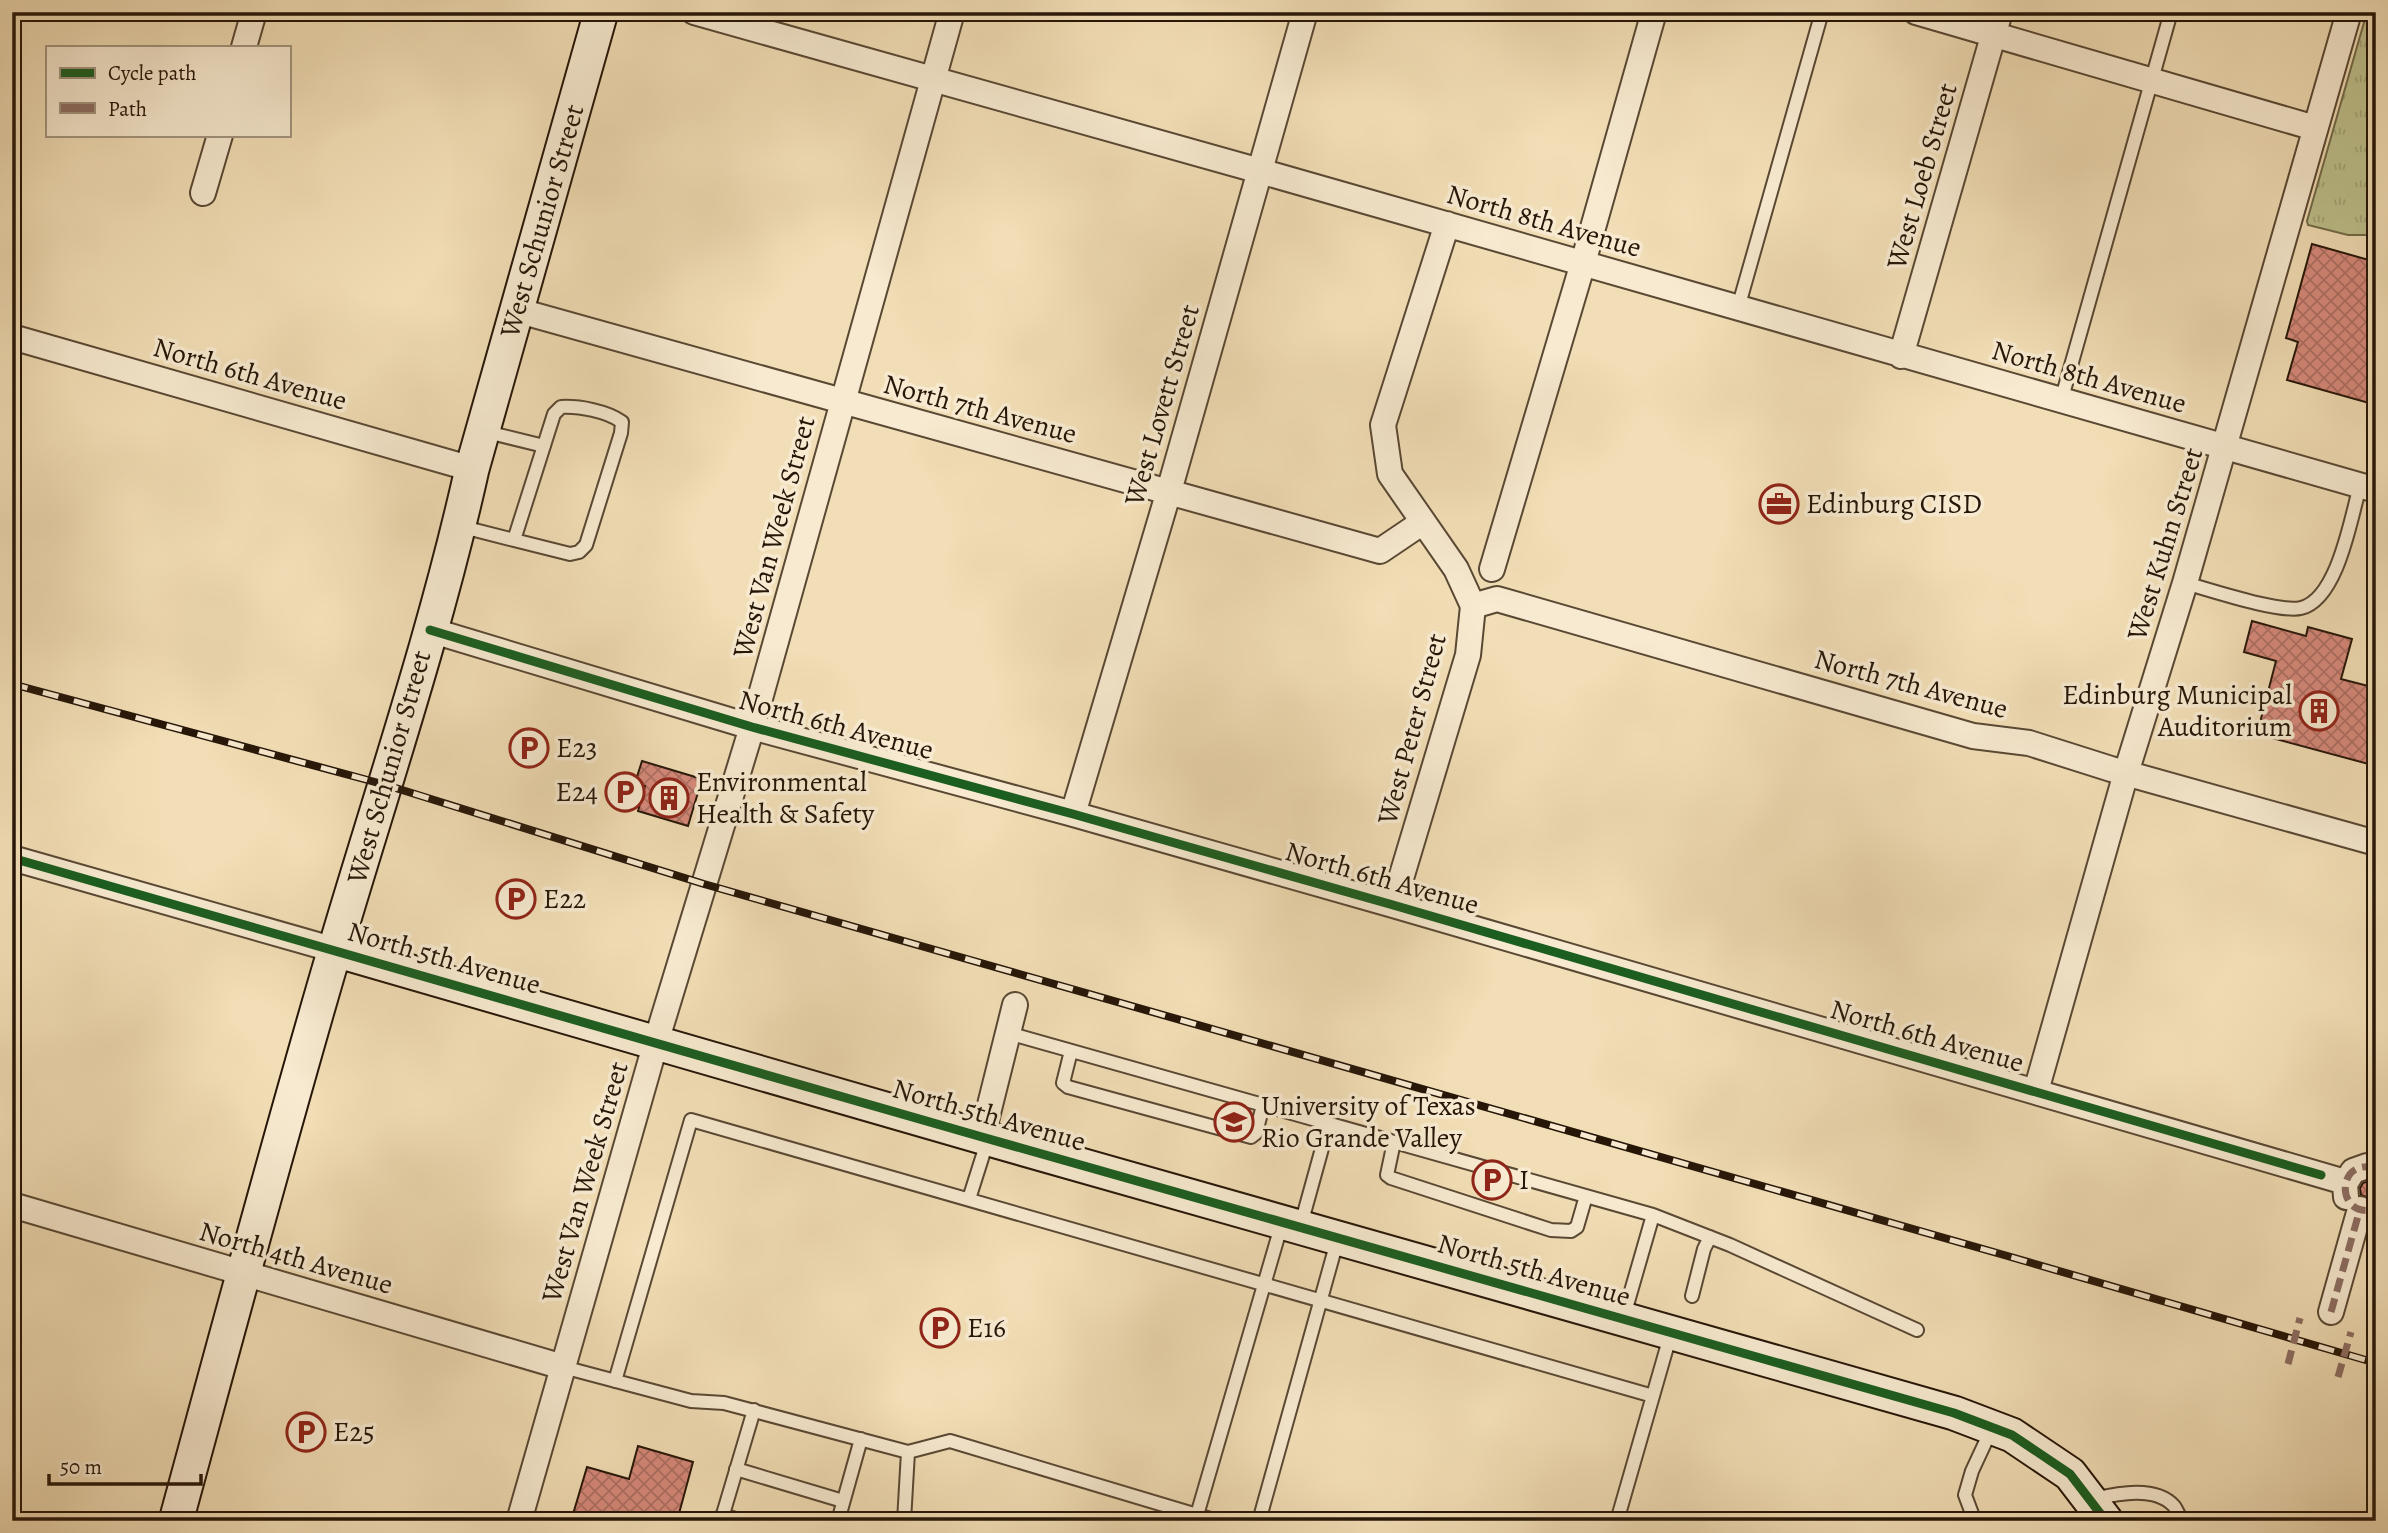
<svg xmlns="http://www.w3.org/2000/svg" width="2388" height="1533" font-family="Alegreya,serif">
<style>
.park{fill:url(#park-tufts);stroke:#726b4a;stroke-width:2}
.building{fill:url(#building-cross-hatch);stroke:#261608;stroke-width:2}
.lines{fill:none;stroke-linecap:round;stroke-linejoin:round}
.lane-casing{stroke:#594834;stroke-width:16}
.street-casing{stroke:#594834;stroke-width:28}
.secondary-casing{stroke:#261608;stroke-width:37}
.lane{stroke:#f7ead0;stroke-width:12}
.street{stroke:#f7ead0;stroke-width:24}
.secondary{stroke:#f7ead0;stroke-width:33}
.rail-casing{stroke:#261608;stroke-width:8}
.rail{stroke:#f7ead0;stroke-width:5;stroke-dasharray:16;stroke-linecap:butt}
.quiet{stroke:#8d6e63;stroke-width:7;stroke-dasharray:14 7;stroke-linecap:butt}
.cycleway-casing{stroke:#f7ead0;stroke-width:13}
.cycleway{stroke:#1b5e20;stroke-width:9}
.labels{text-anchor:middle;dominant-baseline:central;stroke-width:7;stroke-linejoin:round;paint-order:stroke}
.street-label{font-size:28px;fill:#261608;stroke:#f7ead0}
.poi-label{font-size:28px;fill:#261608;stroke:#f7ead0;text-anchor:start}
</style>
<defs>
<pattern id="park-tufts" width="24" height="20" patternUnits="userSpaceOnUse" patternTransform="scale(1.75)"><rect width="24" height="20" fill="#bdc08c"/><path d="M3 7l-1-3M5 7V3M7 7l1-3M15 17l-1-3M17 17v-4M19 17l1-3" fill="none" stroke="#a2a477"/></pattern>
<pattern id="building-cross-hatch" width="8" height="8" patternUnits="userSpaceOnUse" patternTransform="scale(1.75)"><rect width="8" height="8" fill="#d78a7c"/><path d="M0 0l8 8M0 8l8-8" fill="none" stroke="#ae7064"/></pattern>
</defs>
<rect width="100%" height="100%" fill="#f2deb6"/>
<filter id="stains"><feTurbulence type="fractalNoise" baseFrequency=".00286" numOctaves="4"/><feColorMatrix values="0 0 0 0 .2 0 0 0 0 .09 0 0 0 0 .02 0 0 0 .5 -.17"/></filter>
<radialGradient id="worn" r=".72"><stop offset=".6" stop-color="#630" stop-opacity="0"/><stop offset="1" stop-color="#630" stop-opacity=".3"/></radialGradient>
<!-- park -->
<path class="park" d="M 2367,12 L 2376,12 L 2376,235 L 2348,235 L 2308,225 L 2307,221 Z"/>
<!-- building -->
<path class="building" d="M 2312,244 L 2376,262 L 2376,405 L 2287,380 L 2298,342 L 2286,338 Z
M 2252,621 L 2306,636 L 2308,627 L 2352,639 L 2341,679 L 2376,688 L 2376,766 L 2257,734 L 2276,661 L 2244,652 Z
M 642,761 L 702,779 L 688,826 L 638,811 L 645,786 L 635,783 Z
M 2368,1181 L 2376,1182 L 2376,1206 L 2370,1198 L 2361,1195 L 2360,1188 L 2363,1183 Z
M 638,1446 L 693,1462 L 677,1521 L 571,1521 L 587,1467 L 629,1479 Z"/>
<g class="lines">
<!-- lane casing -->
<g class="lane-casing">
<path id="lane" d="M 1738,308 L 1822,12
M 2061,401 L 2171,12
M 483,431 L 544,446
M 459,526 L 514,540 L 554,414 L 561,407 C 579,406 607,411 622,422 L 621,433 L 586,545 L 579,552 L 570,554 L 514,540
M 2185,583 C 2211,590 2279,613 2301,608 C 2338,599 2351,517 2360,486
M 1008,1033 L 1653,1215 L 1623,1319
M 1071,1051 L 1063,1083 L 1068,1087 L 1251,1137 L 1256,1133 L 1263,1105
M 1394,1142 L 1387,1175 L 1391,1178 L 1551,1230 L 1571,1231 L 1577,1227 L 1586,1196
M 969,1199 L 988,1139
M 1653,1215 L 1730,1245 L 1917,1330
M 1300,1228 L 1329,1123
M 1692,1296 L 1704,1249 L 1710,1237
M 563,1367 L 691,1401 L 724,1403 L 908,1452 L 950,1441 L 1217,1521
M 615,1381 L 691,1120 L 1653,1396
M 736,1469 L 843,1501
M 2093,1499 C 2116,1494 2155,1485 2174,1506 C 2177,1510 2179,1516 2182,1521
M 722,1515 L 742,1521
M 1197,1515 L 1282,1223
M 721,1521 L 754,1410
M 838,1521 L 861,1439
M 904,1521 L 908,1452
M 1259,1521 L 1338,1238
M 1617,1521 L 1671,1333
M 1977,1521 L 1974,1519 L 1965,1495 L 1972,1471 L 1992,1428"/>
</g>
<!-- street casing -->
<g class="street-casing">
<path id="street" d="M 694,12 L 1260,171 L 2376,490
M 1916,12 L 2315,128
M 244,47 L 254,12
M 203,193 L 220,135
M 516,310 L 1380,551 L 1423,522
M 12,337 L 472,469
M 1901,356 L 2000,12
M 1492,569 L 1583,263 L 1654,12
M 1473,606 L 1497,599 L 1973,736 L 2029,743 L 2111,769 L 2376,843
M 430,630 L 752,727 L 1073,814 L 1393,905 L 2345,1182
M 1073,814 L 1169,491 L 1305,12
M 12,858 L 335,950
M 1393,905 L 1468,655 L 1473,606 L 1456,569 L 1390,474 L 1383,425 L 1447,224
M 2036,1091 L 2126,773 L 2185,583 L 2349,12
M 982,1137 L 1015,1005
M 2346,1197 L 2345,1184 L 2353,1171 L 2367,1166 L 2376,1168
M 12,1205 L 563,1367
M 2331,1312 L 2360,1209
M 519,1521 L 656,1042 L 752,727 L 952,12"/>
</g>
<!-- secondary casing -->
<g class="secondary-casing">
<path id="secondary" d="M 335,950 L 982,1137 L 1954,1413 L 2012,1435 L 2070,1474 L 2106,1521
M 176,1521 C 228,1330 279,1139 335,949 C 382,790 436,631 472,469 L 601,12"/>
</g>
<!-- lane -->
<use href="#lane" class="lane"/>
<!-- street -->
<use href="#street" class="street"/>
<!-- secondary -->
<use href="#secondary" class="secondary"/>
<!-- rail casing -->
<g class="rail-casing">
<path id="rail" d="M 12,684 L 386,785 L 704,884 L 2004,1255 L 2376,1363"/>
</g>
<!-- rail -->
<use href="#rail" class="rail"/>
<!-- quiet -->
<path class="quiet" d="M 2376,1168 C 2334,1157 2336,1221 2376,1209
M 2331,1312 L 2360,1209
M 2288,1364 L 2300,1318
M 2338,1377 L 2351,1332"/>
<!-- cycleway casing -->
<g class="cycleway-casing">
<path id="cycleway" d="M 430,630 L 752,727 L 1073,814 L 1393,905 L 2321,1175
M 12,858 L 982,1137 L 1954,1413 L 2012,1435 L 2070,1474 L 2106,1521"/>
</g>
<!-- cycleway -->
<use href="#cycleway" class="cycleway"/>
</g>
<!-- icons -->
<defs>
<g id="office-ring" transform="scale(2.0125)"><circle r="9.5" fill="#f7ead0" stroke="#8f2418" stroke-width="1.5"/><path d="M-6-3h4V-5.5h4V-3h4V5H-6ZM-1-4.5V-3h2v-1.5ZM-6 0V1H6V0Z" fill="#8f2418"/></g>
<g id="building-ring" transform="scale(2.0125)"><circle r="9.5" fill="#f7ead0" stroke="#8f2418" stroke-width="1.5"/><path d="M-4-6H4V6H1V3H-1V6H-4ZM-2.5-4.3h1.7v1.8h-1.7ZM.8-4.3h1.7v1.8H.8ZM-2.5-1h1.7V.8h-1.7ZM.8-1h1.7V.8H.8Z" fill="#8f2418"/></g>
<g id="parking-ring" transform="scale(2.0125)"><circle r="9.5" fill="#f7ead0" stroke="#8f2418" stroke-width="1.5"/><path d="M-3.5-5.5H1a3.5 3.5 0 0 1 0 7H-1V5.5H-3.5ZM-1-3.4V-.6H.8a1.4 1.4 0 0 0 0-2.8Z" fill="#8f2418"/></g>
<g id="university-ring" transform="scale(2.0125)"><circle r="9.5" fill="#f7ead0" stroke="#8f2418" stroke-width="1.5"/><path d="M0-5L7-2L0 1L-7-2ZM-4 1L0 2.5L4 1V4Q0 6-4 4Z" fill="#8f2418"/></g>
</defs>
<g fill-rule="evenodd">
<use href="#office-ring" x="1779" y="504"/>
<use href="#building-ring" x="2319" y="711"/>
<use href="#parking-ring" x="529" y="748"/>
<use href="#parking-ring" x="625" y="792"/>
<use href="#building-ring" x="669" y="798"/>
<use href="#parking-ring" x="516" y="899"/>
<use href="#university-ring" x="1234" y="1122"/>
<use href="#parking-ring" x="1492" y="1180"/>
<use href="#parking-ring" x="940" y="1328"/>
<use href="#parking-ring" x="306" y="1432"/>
</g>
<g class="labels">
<!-- street labels -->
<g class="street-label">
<text transform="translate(1922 176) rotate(-74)">West Loeb Street</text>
<text transform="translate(542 221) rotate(-74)">West Schunior Street</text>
<text transform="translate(1544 221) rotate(16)">North 8th Avenue</text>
<text transform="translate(250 374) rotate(16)">North 6th Avenue</text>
<text transform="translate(2089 377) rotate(16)">North 8th Avenue</text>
<text transform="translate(1162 405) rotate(-74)">West Lovett Street</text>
<text transform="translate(980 409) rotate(15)">North 7th Avenue</text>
<text transform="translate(774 537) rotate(-75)">West Van Week Street</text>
<text transform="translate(2165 544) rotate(-73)">West Kuhn Street</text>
<text transform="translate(1911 684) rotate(15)">North 7th Avenue</text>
<text transform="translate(836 725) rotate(15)">North 6th Avenue</text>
<text transform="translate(1412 729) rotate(-75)">West Peter Street</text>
<text transform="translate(389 767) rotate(-74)">West Schunior Street</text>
<text transform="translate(1382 878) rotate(16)">North 6th Avenue</text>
<text transform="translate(444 958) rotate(16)">North 5th Avenue</text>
<text transform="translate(1927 1036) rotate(16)">North 6th Avenue</text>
<text transform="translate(989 1115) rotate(16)">North 5th Avenue</text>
<text transform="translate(585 1182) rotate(-74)">West Van Week Street</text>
<text transform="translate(296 1258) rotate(16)">North 4th Avenue</text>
<text transform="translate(1534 1270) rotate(16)">North 5th Avenue</text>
</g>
<!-- poi labels -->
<g class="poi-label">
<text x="1806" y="504">Edinburg CISD</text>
<text x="2292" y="695" text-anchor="end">Edinburg Municipal<tspan x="2292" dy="32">Auditorium</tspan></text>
<text x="556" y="748">E23</text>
<text x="696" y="782">Environmental<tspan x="696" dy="32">Health &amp; Safety</tspan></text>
<text x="598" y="792" text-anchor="end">E24</text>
<text x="543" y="899">E22</text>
<text x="1261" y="1106">University of Texas<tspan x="1261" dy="32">Rio Grande Valley</tspan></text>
<text x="1519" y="1180">I</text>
<text x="967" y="1328">E16</text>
<text x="333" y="1432">E25</text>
</g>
</g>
<!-- margin -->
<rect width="2388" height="1533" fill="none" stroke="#f2deb6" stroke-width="42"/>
<rect x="14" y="14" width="2360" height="1505" fill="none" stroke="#261608" stroke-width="3.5"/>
<rect x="21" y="21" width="2346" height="1491" fill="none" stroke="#261608" stroke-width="2"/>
<!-- legend -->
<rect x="46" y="46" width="245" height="91" fill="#f7ead0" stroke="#a39580" stroke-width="2"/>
<rect x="60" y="68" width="35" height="10" fill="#1b5e20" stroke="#a39580" stroke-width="2"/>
<text x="108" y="80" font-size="21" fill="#261608">Cycle path</text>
<rect x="60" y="103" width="35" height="10" fill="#8d6e63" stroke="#a39580" stroke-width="2"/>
<text x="108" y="116" font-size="21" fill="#261608">Path</text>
<!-- scale -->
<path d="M49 1474v10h152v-10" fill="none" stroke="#261608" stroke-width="3.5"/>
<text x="60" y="1474" font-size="21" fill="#261608" stroke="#f7ead0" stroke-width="5" paint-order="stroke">50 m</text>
<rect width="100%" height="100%" filter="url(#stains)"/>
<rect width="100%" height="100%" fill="url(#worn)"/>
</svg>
